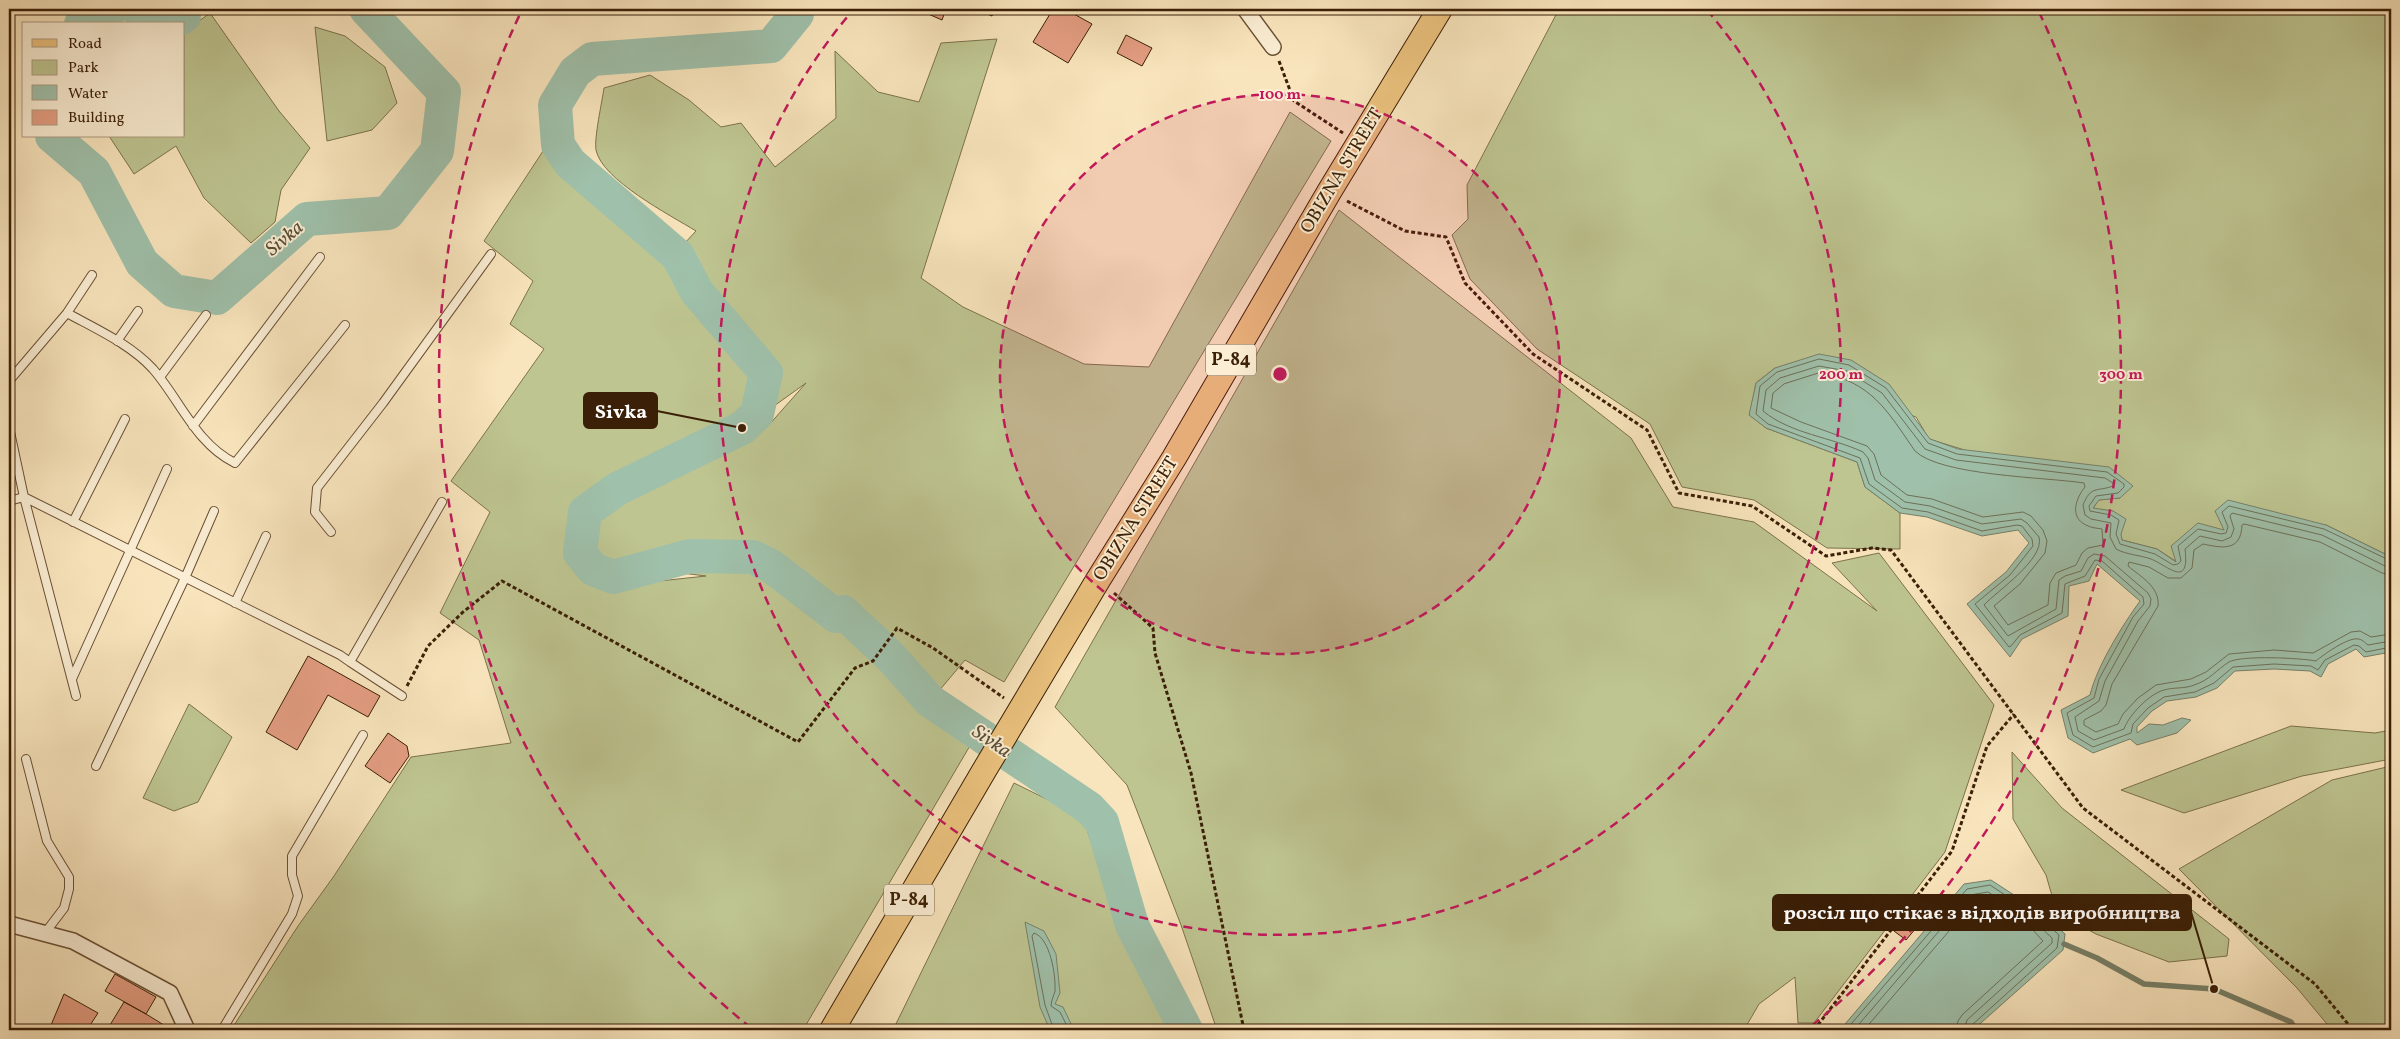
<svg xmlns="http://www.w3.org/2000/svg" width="2400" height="1039" font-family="Vollkorn,serif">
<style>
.green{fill:#bec591;stroke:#7c724c}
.water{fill:#9fc0aa;stroke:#778068}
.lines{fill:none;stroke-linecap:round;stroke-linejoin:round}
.shore{stroke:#6d7058;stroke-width:1}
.stream{stroke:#778068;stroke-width:5.5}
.river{stroke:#9fc0aa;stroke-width:34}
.building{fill:#e59e83;stroke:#3b1f06}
.service-casing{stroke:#6a5034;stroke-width:10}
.minor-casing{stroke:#6a5034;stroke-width:18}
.primary-casing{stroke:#3b1f06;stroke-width:26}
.path{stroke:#3b1f06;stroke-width:3;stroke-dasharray:4 2.5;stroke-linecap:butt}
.service{stroke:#fbeed4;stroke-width:8}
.minor{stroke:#fbeed4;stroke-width:15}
.primary{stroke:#ecc27e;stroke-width:24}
.ring{fill:none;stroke:#c2185b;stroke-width:2.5;stroke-dasharray:9 6}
.labels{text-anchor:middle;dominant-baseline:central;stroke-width:4;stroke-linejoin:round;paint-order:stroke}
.shield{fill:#fbeed4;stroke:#755d44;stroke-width:1}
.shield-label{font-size:18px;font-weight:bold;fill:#3b1f06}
.street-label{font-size:19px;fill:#3b1f06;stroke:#fbeed4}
.water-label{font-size:20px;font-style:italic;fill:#594f37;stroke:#fbeed4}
.centre{fill:#c2185b;stroke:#fbeed4;stroke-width:2.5}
.ring-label{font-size:15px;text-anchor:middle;font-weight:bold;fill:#c2185b;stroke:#fbeed4;stroke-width:4;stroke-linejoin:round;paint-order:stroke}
.leader{fill:none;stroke:#3b1f06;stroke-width:2}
.callout-dot{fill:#3b1f06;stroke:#fbeed4;stroke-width:2}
.callout{fill:#3b1f06;stroke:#3b1f06;stroke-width:2}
.callout-label{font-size:20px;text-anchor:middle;font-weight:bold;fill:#fff}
</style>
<rect width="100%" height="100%" fill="#f9e5bd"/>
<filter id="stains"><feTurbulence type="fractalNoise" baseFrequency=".004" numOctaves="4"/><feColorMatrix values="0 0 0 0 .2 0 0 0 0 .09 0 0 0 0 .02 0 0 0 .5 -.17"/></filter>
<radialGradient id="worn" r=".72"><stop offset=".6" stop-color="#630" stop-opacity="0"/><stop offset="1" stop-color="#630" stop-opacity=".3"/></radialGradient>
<!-- green -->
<path class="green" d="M 1559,9 L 2391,9 L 2391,557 L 2326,525 L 2224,530 L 2177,562 L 2157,549 L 2122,540 L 2113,511 L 2093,509 L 2098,500 L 2120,498 L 1929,439 L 1916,417 L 1775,368 L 1756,383 L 1750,415 L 1766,428 L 1857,462 L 1865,487 L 1900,513 L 1900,549 L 1827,548 L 1754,500 L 1682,487 L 1650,424 L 1537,349 L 1470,279 L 1452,235 L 1468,219 L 1467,185 Z
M 210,13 L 279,111 L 310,148 L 281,190 L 275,222 L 251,243 L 204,198 L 176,146 L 134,174 L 109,136 L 184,136 L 184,32 Z
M 315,27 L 345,36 L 385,67 L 397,103 L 372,130 L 327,141 Z
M 997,39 L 921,278 L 963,307 L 1084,364 L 1149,367 L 1290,112 L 1331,141 L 1004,682 L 965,660 L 938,692 L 876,631 L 862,644 L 922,707 L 971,744 L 803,1030 L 231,1030 L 298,926 L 334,876 L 411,757 L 511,743 L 479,640 L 440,613 L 490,512 L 451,481 L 544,349 L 510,324 L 533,281 L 484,241 L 545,148 L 668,260 L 690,295 L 757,375 L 744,411 L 580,502 L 567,554 L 613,586 L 706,576 L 617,565 L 593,551 L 594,519 L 768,426 L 806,383 L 774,406 L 774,375 L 703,286 L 682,246 L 696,231 C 670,215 602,180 596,150 C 594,138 602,102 604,88 L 650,75 L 689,100 L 721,127 L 741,123 L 775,167 L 836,118 L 835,51 L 878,92 L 919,102 L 941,43 Z
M 1339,210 L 1631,438 L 1673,507 L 1754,522 L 1877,611 L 1832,563 L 1879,553 L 1994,705 L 1945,852 L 1814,1023 L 1798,1023 L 1795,977 L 1759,1004 L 1744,1030 L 1217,1030 L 1181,925 L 1127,785 L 1055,707 Z
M 189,704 L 232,737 L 198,802 L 174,811 L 143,798 Z
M 2291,726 L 2375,733 L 2391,730 L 2391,759 L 2302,776 L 2184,813 L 2121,790 Z
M 2012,752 L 2062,808 L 2229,939 L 2227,956 L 2169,962 L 2096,934 L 2057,913 L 2046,875 L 2013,819 Z
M 2391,766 L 2391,1030 L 2332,1030 L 2297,988 L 2179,869 L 2332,780 Z
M 1014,783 L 1077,814 L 1087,829 L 1118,929 L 1172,1030 L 893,1030 Z"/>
<!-- water -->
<path class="water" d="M 1819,354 L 1851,360 L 1889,384 L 1930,439 L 1958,449 L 2109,467 L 2133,486 L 2120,498 L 2099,500 L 2093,508 L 2113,511 L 2126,519 L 2121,534 L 2122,540 L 2157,549 L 2176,562 L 2171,546 L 2198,523 L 2224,530 L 2215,511 L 2228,500 L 2326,525 L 2391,557 L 2391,652 L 2364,657 L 2356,649 L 2328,664 L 2321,677 L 2310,671 L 2274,669 L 2235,671 L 2217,688 L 2196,697 L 2167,701 L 2152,711 L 2137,727 L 2137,733 L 2149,724 L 2163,725 L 2182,718 L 2191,720 L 2177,733 L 2137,745 L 2130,739 L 2093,753 L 2068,738 L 2061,710 L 2090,695 C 2097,666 2122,626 2140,601 L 2097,564 L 2089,581 L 2069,586 L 2068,616 L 2022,639 L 2010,657 L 1967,604 L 2006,572 L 2029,543 L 2018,530 L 1982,536 L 1927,517 L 1900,513 L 1865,487 L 1857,462 L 1766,428 L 1749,415 L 1756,383 L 1775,368 Z
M 1991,880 L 2043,914 L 2065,934 L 2063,950 L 1973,1030 L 1840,1030 L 1964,884 Z
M 1025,922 L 1044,931 L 1056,954 L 1060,993 L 1055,1004 L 1063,1007 L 1074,1030 L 1050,1030 L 1040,1007 Z"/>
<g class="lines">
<!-- shore -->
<path class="shore" d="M 1819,373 C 1871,380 1888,412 1915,451 C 1941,476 2045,477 2084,483 L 2085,487 C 2076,498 2069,517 2086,525 C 2091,528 2097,528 2102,529 L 2103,545 L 2088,548 L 2082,553 L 2076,565 L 2056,573 L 2050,583 L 2048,605 L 2008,625 L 1994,606 L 2020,584 L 2045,553 L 2047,541 L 2043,530 L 2031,516 L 2023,512 L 1983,517 L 1932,499 L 1907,495 L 1881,475 L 1874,454 L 1867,446 L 1801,422 L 1771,408 L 1773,393 L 1784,384 Z
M 2391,561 L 2324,529 L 2229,506 L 2222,512 L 2228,527 L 2226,533 L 2221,534 L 2198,529 L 2178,546 L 2181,561 L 2178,564 L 2173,565 L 2155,554 L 2120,544 L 2116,534 L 2119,520 L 2111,515 L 2090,511 L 2089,506 L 2096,496 L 2118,493 L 2124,487 L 2124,484 L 2107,472 L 1957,454 L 1928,443 L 1886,388 L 1849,365 L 1819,359 L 1777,372 L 1760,386 L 1756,414 L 1768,424 L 1860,458 L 1869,484 L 1902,508 L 1928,512 L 1982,531 L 2017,525 L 2022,526 L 2032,539 L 2033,546 L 2010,575 L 1975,604 L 2009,647 L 2011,646 L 2020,635 L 2062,613 L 2065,584 L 2085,576 L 2095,560 L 2102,561 L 2143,597 L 2144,604 L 2133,617 L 2099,679 L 2094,698 L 2067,713 L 2073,735 L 2093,747 L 2131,733 L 2133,724 L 2148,708 L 2164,697 L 2195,692 L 2214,683 L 2233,667 L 2274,664 L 2311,666 L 2318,670 L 2325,660 L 2354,645 L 2359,646 L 2366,652 L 2391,647
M 2391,567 L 2385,566 L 2322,535 L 2232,513 L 2230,516 L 2234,529 L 2231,537 L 2222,541 L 2200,536 L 2185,549 C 2190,589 2168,566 2151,559 C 2140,555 2127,555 2116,549 L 2110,537 L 2111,523 L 2091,519 L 2085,515 L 2083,505 C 2091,485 2097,492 2113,486 L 2113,483 L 2105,478 L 1956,460 L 1925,449 L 1882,393 L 1847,371 L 1819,366 L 1780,378 L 1766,390 L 1763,411 C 1791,434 1831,437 1863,452 L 1868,458 L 1875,480 L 1905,502 L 1930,506 L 1982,524 L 2021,519 L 2027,523 L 2039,537 C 2045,559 1997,591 1984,605 L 2008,636 L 2056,609 L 2059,580 L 2065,576 L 2081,571 L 2088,558 L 2094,554 L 2105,556 L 2148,593 L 2151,599 L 2150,606 L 2138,621 L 2105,681 L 2099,701 L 2075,717 L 2078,731 L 2094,740 L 2124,729 C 2129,715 2149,694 2164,690 C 2174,687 2185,689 2194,685 C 2210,680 2216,670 2229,662 C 2241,655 2301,658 2316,661 C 2323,655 2348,637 2358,639 C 2362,639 2365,643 2368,645 L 2391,641
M 2391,575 L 2382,573 L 2320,542 L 2244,524 L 2242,525 C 2241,552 2222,548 2203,544 L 2194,550 L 2192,568 L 2181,578 L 2168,578 L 2149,567 L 2129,562 L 2128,566 C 2141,577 2160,587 2158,606 L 2112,684 L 2106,705 L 2101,711 L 2084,720 L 2084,725 L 2096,732 L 2118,724 L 2123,714 L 2138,698 L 2156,685 L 2191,679 L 2206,672 L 2229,654 L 2274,650 L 2313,653 L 2351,632 L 2360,631 L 2371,637 L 2391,634
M 1054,1030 L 1045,1005 L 1032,936 L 1034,933 C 1050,938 1056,975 1055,991 C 1054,996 1051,1000 1051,1006 L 1060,1012 L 1069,1030
M 1846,1030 L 1967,889 L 1990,885 L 2040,918 L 2059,935 L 2057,948 L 1972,1025 L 1970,1030
M 1854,1030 L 1970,895 L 1988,892 L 2036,923 L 2052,938 L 2052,943 L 1967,1020 L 1964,1030
M 1864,1030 L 1974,902 L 1987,900 L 2032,929 L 2043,941 L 1962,1015 L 1958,1021 L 1956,1030"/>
<!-- stream -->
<path class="stream" d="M 2064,944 L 2097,958 L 2144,984 L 2214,989 L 2291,1022 L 2296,1030"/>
<!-- river -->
<path class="river" d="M 137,9 L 162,24
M 796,9 L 797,14 L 771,46 L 592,59 L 575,72 L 555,105 L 558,145 L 570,163 L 678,256 L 697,292 L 766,373 L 757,414 L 742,428 L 617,489 L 585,512 L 580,553 L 593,569 L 613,577 L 690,556 L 753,557 L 771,566 L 836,616 L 843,612 L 890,656 L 930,701 L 1089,808 L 1102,822 L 1132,925 L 1186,1030
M 81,24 L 96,10 L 112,9
M 171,24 L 184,16 L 184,9
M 52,136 L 94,172 L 142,263 L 174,291 L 217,298 L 307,219 L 388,213 L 437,151 L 444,92 L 366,9"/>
</g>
<!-- building -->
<path class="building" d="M 927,9 L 946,9 L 942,20 L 926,13 Z
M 976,9 L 995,9 L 992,16 Z
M 1053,9 L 1065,9 L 1092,24 L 1068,63 L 1033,42 Z
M 1126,35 L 1152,48 L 1142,66 L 1117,53 Z
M 308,656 L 380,696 L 368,717 L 328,695 L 297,750 L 266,732 Z
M 388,733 L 407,746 L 409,756 L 390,783 L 365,766 Z
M 1920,899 L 1932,909 L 1906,940 L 1894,931 Z
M 115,974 L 156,997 L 146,1014 L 105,991 Z
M 64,994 L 98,1013 L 87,1030 L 49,1030 Z
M 124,1002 L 146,1014 L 172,1030 L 107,1030 Z"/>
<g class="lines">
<!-- service casing -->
<g class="service-casing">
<path id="service" d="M 67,313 C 96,329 130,344 153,369 C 180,400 196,444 235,463 L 345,325
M 117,341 L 138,311
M 160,377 L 206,315
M 9,381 L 67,313 L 92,275
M 193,426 L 320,257
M 9,427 L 24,497 L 9,501
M 24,497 L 340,655 L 350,662 L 442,502
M 24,497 L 76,696
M 73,522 L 125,419
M 331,532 L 315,512 L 317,488 L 383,403 L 491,254
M 235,603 L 266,536
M 350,662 L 402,696
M 72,679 L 167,469
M 26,759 L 47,841 L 69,877 L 69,889 L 64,908 L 45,933
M 96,766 L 185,578 L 214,511
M 222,1030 L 292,914 L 298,896 L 292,875 L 292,856 L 363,735"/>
</g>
<!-- minor casing -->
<g class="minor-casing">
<path id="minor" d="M 1245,9 L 1273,47
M 9,924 L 73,941 L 170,993 L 187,1030"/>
</g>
<!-- primary casing -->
<g class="primary-casing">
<path id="primary" d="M 832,1030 L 985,769 L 1098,580 L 1174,458 L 1329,192 L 1440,9"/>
</g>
<!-- path -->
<path class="path" d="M 1279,61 L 1294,101 L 1343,133
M 1347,201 L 1405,231 L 1446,237 L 1465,283 L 1533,354 L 1647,430 L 1679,493 L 1752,506 L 1826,556 L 1872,548 L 1891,550 L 2083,808 L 2315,984 L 2353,1030
M 1114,593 L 1153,628 L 1155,653 L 1191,773 L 1244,1030
M 407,686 L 428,646 L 463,612 L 502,581 L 798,742 L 855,668 L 873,661 L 897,628 L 933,648 L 1004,698
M 1814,1030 L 1952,851 L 1987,746 L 2014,714"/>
<!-- service -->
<use href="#service" class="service"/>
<!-- minor -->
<use href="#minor" class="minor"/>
<!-- primary -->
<use href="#primary" class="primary"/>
</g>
<!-- distance rings -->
<circle cx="1280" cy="374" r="280" fill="#c2185b" fill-opacity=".12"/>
<g class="ring">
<circle cx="1280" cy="374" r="280"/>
<path d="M1707 10A561 561 0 1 1 853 10"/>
<path d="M751 1028A841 841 0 0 1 521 12M2039 12A841 841 0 0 1 1809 1028"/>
</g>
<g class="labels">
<!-- shield labels -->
<g class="shield">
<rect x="1206" y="344.5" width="50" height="31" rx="4"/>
<rect x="884" y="884.5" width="50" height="31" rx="4"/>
</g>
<g class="shield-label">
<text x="1231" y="360">Р-84</text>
<text x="909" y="900">Р-84</text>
</g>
<!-- street labels -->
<g class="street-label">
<text transform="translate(1342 171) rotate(-59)">OBIZNA STREET</text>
<text transform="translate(1136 519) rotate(-58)">OBIZNA STREET</text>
</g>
<!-- water labels -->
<g class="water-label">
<text transform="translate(285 239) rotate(-40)">Sivka</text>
<text transform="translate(991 742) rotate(34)">Sivka</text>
</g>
</g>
<circle cx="1280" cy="374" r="8" class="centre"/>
<g class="ring-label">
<text x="1280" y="99">100 m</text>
<text x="1841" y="379">200 m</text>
<text x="2121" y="379">300 m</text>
</g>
<!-- callouts -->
<path class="leader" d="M742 428L657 411M2214 989L2191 912"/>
<g class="callout-dot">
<circle cx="742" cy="428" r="5"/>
<circle cx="2214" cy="989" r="5"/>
</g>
<g class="callout">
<rect x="584" y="393" width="73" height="35" rx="5"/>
<rect x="1773" y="895" width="418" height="35" rx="5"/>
</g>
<g class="callout-label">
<text x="621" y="418">Sivka</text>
<text x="1982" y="919">розсіл що стікає з відходів виробництва</text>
</g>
<!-- margin -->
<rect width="2400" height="1039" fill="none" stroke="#f9e5bd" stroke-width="30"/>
<rect x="10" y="10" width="2380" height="1019" fill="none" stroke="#3b1f06" stroke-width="2.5"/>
<rect x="15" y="15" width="2370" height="1009" fill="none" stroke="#3b1f06"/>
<!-- legend -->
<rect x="22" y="22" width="162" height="115" fill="#fbeed4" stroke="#ae9b82"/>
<rect x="32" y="39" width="25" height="8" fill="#ecc27e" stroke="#ae9b82"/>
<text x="68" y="48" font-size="15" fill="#3b1f06">Road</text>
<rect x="32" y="60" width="25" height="15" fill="#bec591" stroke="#ae9b82"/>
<text x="68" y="72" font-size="15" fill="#3b1f06">Park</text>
<rect x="32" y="85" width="25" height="15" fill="#9fc0aa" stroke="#ae9b82"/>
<text x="68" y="98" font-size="15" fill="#3b1f06">Water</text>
<rect x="32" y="110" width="25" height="15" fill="#e59e83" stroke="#ae9b82"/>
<text x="68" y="122" font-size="15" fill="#3b1f06">Building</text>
<rect width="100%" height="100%" filter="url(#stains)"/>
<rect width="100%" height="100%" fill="url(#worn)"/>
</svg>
